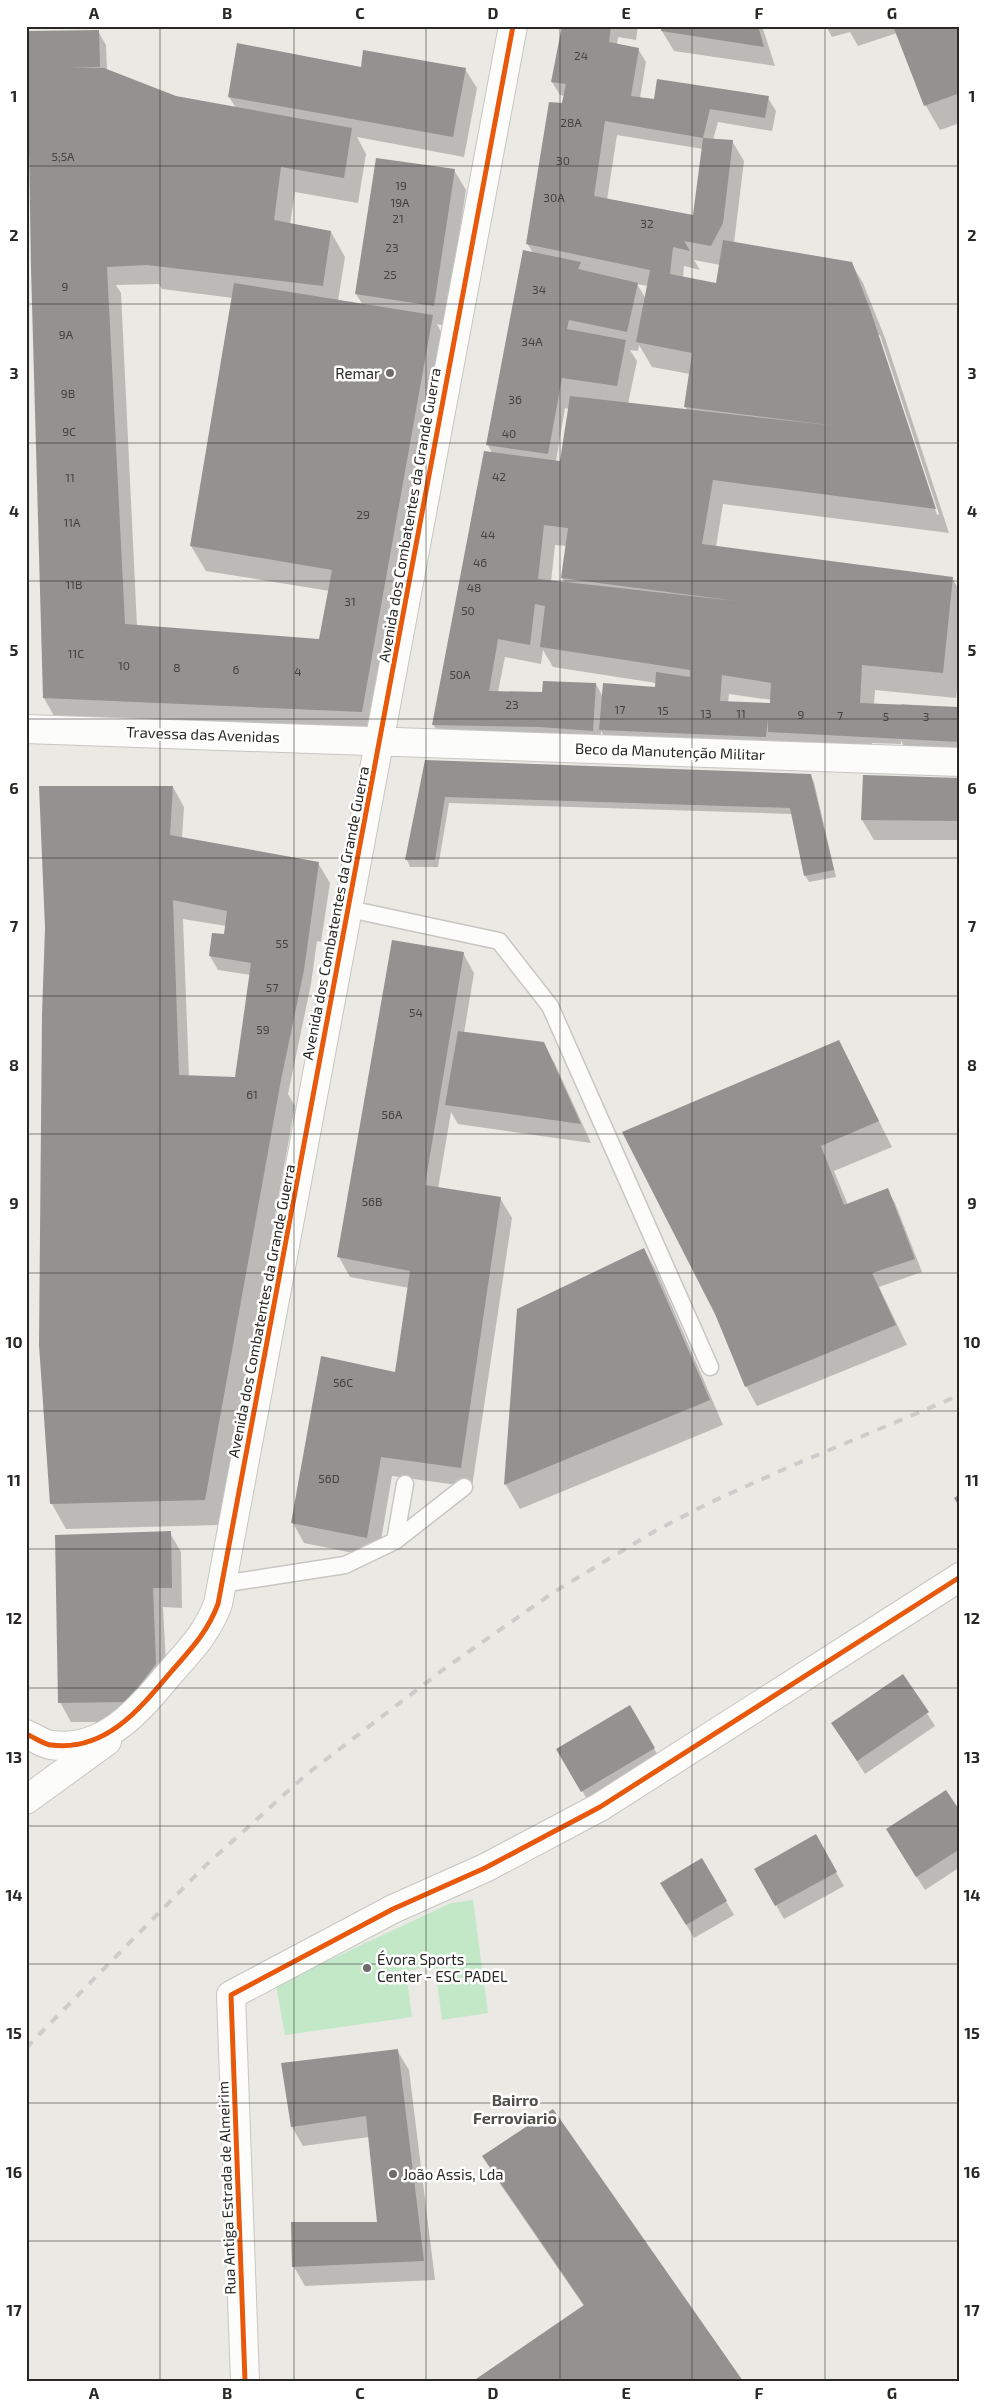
<svg xmlns="http://www.w3.org/2000/svg" width="986" height="2407" font-family="'Exo 2',sans-serif">
<style>
.green{fill:#c2e8c8}
.shadow{fill:#0003;fill-rule:evenodd}
.building{fill:#939291;fill-rule:evenodd}
.lines{fill:none;stroke-linecap:round;stroke-linejoin:round}
.service-casing{stroke:#c7c6c2;stroke-width:19}
.minor-casing{stroke:#c7c6c2;stroke-width:30}
.tertiary-casing{stroke:#c7c6c2;stroke-width:30}
.service{stroke:#fcfcfb;stroke-width:16}
.minor{stroke:#fcfcfb;stroke-width:28}
.tertiary{stroke:#fcfcfb;stroke-width:28}
.rail{stroke:#cccccb;stroke-width:4;stroke-dasharray:9 9;stroke-linecap:butt}
.cycleway-casing{stroke:#fff;stroke-width:8}
.cycleway{stroke:#e8590c;stroke-width:5}
.grid{fill:none;stroke:#292825;stroke-width:1;stroke-opacity:0.55}
.poi-dot{fill:#6d6c68;stroke:#fff;stroke-width:2}
.labels{text-anchor:middle;dominant-baseline:central;stroke-width:5;stroke-linejoin:round;paint-order:stroke}
.number-label{font-size:12px;fill:#444240}
.poi-label{font-size:15px;fill:#292825;stroke:#fff;text-anchor:start}
.street-label{font-size:15px;fill:#292825;stroke:#fff}
.neighbourhood-label{font-size:16px;font-weight:bold;fill:#504f48;stroke:#fff}
.neatline{fill:none;stroke:#292825;stroke-width:2}
.grid-label{font-size:16px;text-anchor:middle;font-weight:bold;fill:#292825}
</style>
<rect width="100%" height="100%" fill="#eae9e4"/>
<!-- green -->
<path class="green" d="M 473,1900 L 488,2013 L 442,2020 L 435,1965 L 406,1971 L 412,2017 L 285,2035 L 276,1985 L 451,1903 Z"/>
<!-- shadow -->
<path class="shadow" d="M 563,26 L 638,26 L 636,40 L 618,37 L 617,45 L 638,49 L 646,62 L 640,98 L 655,101 L 768,98 L 776,111 L 772,131 L 718,122 L 713,140 L 732,141 L 744,161 L 734,243 L 851,263 L 863,283 L 885,338 L 949,533 L 723,504 L 716,547 L 952,578 L 960,591 L 960,666 L 956,698 L 875,690 L 874,705 L 901,710 L 901,704 L 960,708 L 960,755 L 908,752 L 901,741 L 901,744 L 872,743 L 871,761 L 783,757 L 774,741 L 773,750 L 608,743 L 601,731 L 600,744 L 441,738 L 433,724 L 492,453 L 488,445 L 533,253 L 527,243 L 565,96 L 560,95 L 552,82 ZM 617,135 L 703,149 L 694,217 L 607,200 ZM 694,260 L 720,265 L 717,284 L 683,278 L 684,266 L 700,270 ZM 637,284 L 648,286 L 646,299 ZM 878,335 L 880,335 L 939,514 L 937,515 ZM 639,345 L 652,367 L 690,374 L 685,406 L 687,410 L 628,404 L 637,361 L 630,350 L 638,351 ZM 565,408 L 569,409 L 562,462 L 556,461 ZM 555,545 L 567,546 L 562,578 L 565,583 L 551,582 ZM 543,650 L 553,667 L 656,683 L 656,689 L 603,697 L 596,684 L 543,693 L 498,692 L 505,657 L 541,664 ZM 729,694 L 772,700 L 771,708 L 728,703 Z
M 662,26 L 762,26 L 775,66 L 674,51 L 662,31 Z
M 826,26 L 960,26 L 960,123 L 940,130 L 926,106 L 897,33 L 858,46 L 850,32 L 832,37 Z
M 98,31 L 106,45 L 107,70 L 176,98 L 236,108 L 229,97 L 362,68 L 465,69 L 477,88 L 464,157 L 357,137 L 366,154 L 358,203 L 295,192 L 290,225 L 331,232 L 345,257 L 338,301 L 363,305 L 356,294 L 454,170 L 466,190 L 445,326 L 437,324 L 446,341 L 376,737 L 58,723 L 44,698 L 29,68 ZM 159,284 L 162,289 L 233,298 L 191,546 L 206,571 L 330,591 L 320,641 L 137,626 L 121,293 L 116,285 Z
M 426,761 L 810,775 L 814,782 L 836,877 L 809,882 L 805,875 L 792,814 L 449,803 L 438,867 L 410,867 L 407,860 Z
M 960,780 L 960,840 L 874,840 L 862,820 Z
M 173,787 L 184,807 L 182,838 L 318,863 L 330,883 L 321,942 L 317,941 L 311,984 L 288,1094 L 295,1106 L 219,1525 L 66,1529 L 52,1504 ZM 183,919 L 226,926 L 225,936 L 210,956 L 218,970 L 251,975 L 238,1079 L 189,1077 Z
M 463,953 L 474,973 L 464,1033 L 544,1044 L 555,1064 L 591,1143 L 458,1124 L 451,1112 L 438,1189 L 500,1198 L 512,1218 L 472,1487 L 392,1476 L 378,1558 L 304,1543 L 293,1523 L 396,1373 L 409,1288 L 350,1277 L 339,1257 Z
M 839,1042 L 892,1147 L 834,1171 L 848,1205 L 887,1190 L 895,1203 L 922,1272 L 879,1287 L 907,1345 L 757,1406 L 746,1386 Z
M 644,1249 L 658,1274 L 723,1425 L 520,1509 L 506,1485 L 518,1310 Z
M 170,1533 L 181,1552 L 182,1608 L 163,1607 L 167,1684 L 138,1722 L 71,1722 L 60,1702 Z
M 903,1676 L 935,1726 L 865,1774 L 833,1723 Z
M 629,1707 L 662,1762 L 590,1804 L 558,1750 Z
M 960,1814 L 960,1867 L 925,1890 L 895,1843 Z
M 815,1836 L 844,1886 L 784,1919 L 756,1870 Z
M 702,1860 L 734,1915 L 694,1938 L 662,1883 Z
M 397,2050 L 409,2070 L 435,2280 L 305,2286 L 294,2267 L 379,2224 L 369,2137 L 303,2146 L 292,2127 Z
M 484,2156 L 741,2381 L 584,2306 L 498,2181 Z"/>
<!-- building -->
<path class="building" d="M 562,26 L 611,26 L 609,42 L 639,48 L 631,96 L 654,99 L 657,79 L 769,96 L 765,118 L 710,109 L 703,138 L 733,140 L 723,223 L 711,246 L 684,241 L 690,251 L 673,247 L 670,274 L 716,283 L 723,240 L 852,262 L 871,312 L 936,509 L 713,480 L 702,544 L 953,577 L 943,673 L 862,665 L 860,703 L 960,707 L 960,742 L 768,732 L 768,719 L 766,737 L 599,730 L 603,683 L 655,687 L 656,672 L 690,677 L 690,670 L 540,647 L 545,606 L 535,604 L 530,645 L 498,639 L 489,691 L 542,692 L 543,681 L 596,683 L 593,731 L 540,727 L 432,725 L 484,451 L 560,461 L 570,396 L 836,426 L 684,407 L 692,353 L 636,342 L 650,270 L 526,244 L 549,102 L 562,103 L 566,84 L 551,82 ZM 605,121 L 703,138 L 693,215 L 594,196 ZM 544,525 L 568,528 L 561,578 L 736,601 L 538,579 ZM 722,675 L 771,683 L 770,703 L 720,701 Z
M 661,26 L 758,26 L 764,47 L 661,31 Z
M 893,26 L 960,26 L 960,93 L 924,106 Z
M 99,30 L 100,67 L 69,68 L 104,68 L 176,96 L 352,128 L 344,178 L 281,167 L 274,220 L 331,231 L 323,286 L 147,265 L 107,267 L 125,624 L 319,639 L 332,570 L 190,546 L 234,283 L 433,315 L 362,712 L 43,698 L 31,268 L 27,31 Z
M 237,43 L 361,67 L 363,50 L 466,68 L 453,137 L 228,97 Z
M 376,158 L 455,169 L 434,306 L 355,294 Z
M 523,250 L 581,262 L 578,269 L 638,283 L 627,332 L 569,320 L 567,329 L 626,340 L 617,386 L 562,378 L 548,454 L 486,445 Z
M 425,760 L 811,774 L 834,870 L 804,876 L 790,808 L 445,797 L 435,860 L 405,860 Z
M 863,775 L 960,778 L 960,821 L 861,820 Z
M 39,786 L 173,786 L 170,835 L 319,862 L 304,970 L 281,1080 L 205,1500 L 50,1504 L 39,1345 L 42,1014 L 45,928 ZM 173,900 L 227,911 L 224,934 L 212,933 L 209,956 L 251,963 L 235,1077 L 179,1075 Z
M 392,940 L 464,952 L 425,1185 L 501,1197 L 461,1468 L 381,1457 L 367,1538 L 291,1523 L 321,1356 L 395,1372 L 410,1271 L 337,1257 Z
M 458,1031 L 544,1042 L 581,1124 L 445,1105 Z
M 839,1040 L 879,1121 L 821,1146 L 844,1205 L 888,1188 L 915,1259 L 872,1273 L 896,1325 L 745,1387 L 715,1314 L 622,1132 Z
M 644,1248 L 710,1400 L 504,1485 L 517,1309 Z
M 960,1494 L 960,1508 L 954,1498 Z
M 171,1531 L 172,1588 L 153,1588 L 156,1664 L 127,1702 L 58,1703 L 55,1535 Z
M 903,1674 L 929,1712 L 857,1761 L 831,1723 Z
M 630,1705 L 655,1748 L 581,1792 L 556,1749 Z
M 946,1790 L 960,1811 L 960,1849 L 916,1877 L 886,1829 Z
M 816,1834 L 837,1872 L 775,1906 L 754,1869 Z
M 702,1858 L 727,1901 L 686,1925 L 660,1883 Z
M 398,2049 L 424,2261 L 292,2267 L 291,2222 L 377,2222 L 366,2116 L 291,2127 L 281,2063 Z
M 553,2109 L 743,2381 L 473,2381 L 584,2305 L 482,2156 Z"/>
<g class="lines">
<!-- service casing -->
<g class="service-casing">
<path id="service" d="M 349,909 L 499,941 L 550,1006 L 710,1367
M 395,1541 L 405,1484
M 222,1584 L 345,1565 L 395,1541 L 464,1487"/>
</g>
<!-- minor casing -->
<g class="minor-casing">
<path id="minor" d="M 26,729 L 960,762
M 245,2381 L 231,1995 L 393,1909 L 485,1868 L 600,1807 L 960,1577"/>
</g>
<!-- tertiary casing -->
<g class="tertiary-casing">
<path id="tertiary" d="M 26,1734 C 34,1737 43,1744 51,1745 C 105,1752 139,1710 170,1673 C 191,1649 207,1633 218,1604 L 513,26
M 26,1800 L 107,1741"/>
</g>
<!-- service -->
<use href="#service" class="service"/>
<!-- minor -->
<use href="#minor" class="minor"/>
<!-- tertiary -->
<use href="#tertiary" class="tertiary"/>
<!-- rail -->
<path class="rail" d="M 26,2048 L 205,1866 L 307,1774 L 444,1669 L 554,1592 L 655,1531 L 709,1503 L 789,1467 L 960,1395"/>
<!-- cycleway casing -->
<g class="cycleway-casing">
<path id="cycleway" d="M 26,1734 C 34,1737 43,1744 51,1745 C 105,1752 139,1710 170,1673 C 191,1649 207,1633 218,1604 L 513,26
M 245,2381 L 231,1995 L 393,1909 L 485,1868 L 600,1807 L 960,1577"/>
</g>
<!-- cycleway -->
<use href="#cycleway" class="cycleway"/>
</g>
<!-- grid -->
<path class="grid" d="M 160,26 L 160,2381M 294,26 L 294,2381M 426,26 L 426,2381M 560,26 L 560,2381M 692,26 L 692,2381M 825,26 L 825,2381M 26,166 L 960,166M 26,304 L 960,304M 26,443 L 960,443M 26,581 L 960,581M 26,719 L 960,719M 26,858 L 960,858M 26,996 L 960,996M 26,1134 L 960,1134M 26,1273 L 960,1273M 26,1411 L 960,1411M 26,1549 L 960,1549M 26,1688 L 960,1688M 26,1826 L 960,1826M 26,1964 L 960,1964M 26,2103 L 960,2103M 26,2241 L 960,2241"/>
<!-- markers -->
<g class="poi-dot">
<circle cx="390" cy="373" r="5"/>
<circle cx="367" cy="1968" r="5"/>
<circle cx="393" cy="2174" r="5"/>
</g>
<g class="labels">
<!-- number labels -->
<g class="number-label">
<text x="581" y="55">24</text>
<text x="571" y="122">28A</text>
<text x="63" y="156">5;5A</text>
<text x="563" y="160">30</text>
<text x="401" y="185">19</text>
<text x="554" y="197">30A</text>
<text x="400" y="202">19A</text>
<text x="398" y="218">21</text>
<text x="647" y="223">32</text>
<text x="392" y="247">23</text>
<text x="390" y="274">25</text>
<text x="65" y="286">9</text>
<text x="539" y="289">34</text>
<text x="66" y="334">9A</text>
<text x="532" y="341">34A</text>
<text x="68" y="393">9B</text>
<text x="515" y="399">36</text>
<text x="69" y="431">9C</text>
<text x="509" y="433">40</text>
<text x="499" y="476">42</text>
<text x="70" y="477">11</text>
<text x="363" y="514">29</text>
<text x="72" y="522">11A</text>
<text x="488" y="534">44</text>
<text x="480" y="562">46</text>
<text x="74" y="584">11B</text>
<text x="474" y="587">48</text>
<text x="350" y="601">31</text>
<text x="468" y="610">50</text>
<text x="76" y="653">11C</text>
<text x="124" y="665">10</text>
<text x="177" y="667">8</text>
<text x="236" y="669">6</text>
<text x="298" y="671">4</text>
<text x="460" y="674">50A</text>
<text x="512" y="704">23</text>
<text x="620" y="709">17</text>
<text x="663" y="710">15</text>
<text x="706" y="713">13</text>
<text x="741" y="713">11</text>
<text x="801" y="714">9</text>
<text x="840" y="715">7</text>
<text x="886" y="716">5</text>
<text x="926" y="716">3</text>
<text x="282" y="943">55</text>
<text x="272" y="987">57</text>
<text x="416" y="1012">54</text>
<text x="263" y="1029">59</text>
<text x="252" y="1094">61</text>
<text x="392" y="1114">56A</text>
<text x="372" y="1201">56B</text>
<text x="343" y="1382">56C</text>
<text x="329" y="1478">56D</text>
</g>
<!-- poi labels -->
<g class="poi-label">
<text x="380" y="373" text-anchor="end">Remar</text>
<text x="377" y="1959">Évora Sports<tspan x="377" dy="17">Center - ESC PADEL</tspan></text>
<text x="403" y="2174">João Assis, Lda</text>
</g>
<!-- street labels -->
<g class="street-label">
<text transform="translate(409 515) rotate(-80)">Avenida dos Combatentes da Grande Guerra</text>
<text transform="translate(203 734) rotate(2)">Travessa das Avenidas</text>
<text transform="translate(670 751) rotate(2)">Beco da Manutenção Militar</text>
<text transform="translate(335 913) rotate(-79)">Avenida dos Combatentes da Grande Guerra</text>
<text transform="translate(261 1311) rotate(-79)">Avenida dos Combatentes da Grande Guerra</text>
<text transform="translate(226 2188) rotate(-92)">Rua Antiga Estrada de Almeirim</text>
</g>
<!-- neighbourhood labels -->
<g class="neighbourhood-label">
<text x="515" y="2099">Bairro<tspan x="515" dy="18">Ferroviario</tspan></text>
</g>
</g>
<!-- border -->
<rect width="986" height="2407" fill="none" stroke="#ffffff" stroke-width="55"/>
<rect x="28" y="28" width="930" height="2352" class="neatline"/>
<g class="grid-label">
<text x="94" y="19">A</text>
<text x="227" y="19">B</text>
<text x="360" y="19">C</text>
<text x="493" y="19">D</text>
<text x="626" y="19">E</text>
<text x="759" y="19">F</text>
<text x="892" y="19">G</text>
<text x="14" y="102">1</text>
<text x="972" y="102">1</text>
<text x="14" y="241">2</text>
<text x="972" y="241">2</text>
<text x="14" y="379">3</text>
<text x="972" y="379">3</text>
<text x="14" y="517">4</text>
<text x="972" y="517">4</text>
<text x="14" y="656">5</text>
<text x="972" y="656">5</text>
<text x="14" y="794">6</text>
<text x="972" y="794">6</text>
<text x="14" y="932">7</text>
<text x="972" y="932">7</text>
<text x="14" y="1071">8</text>
<text x="972" y="1071">8</text>
<text x="14" y="1209">9</text>
<text x="972" y="1209">9</text>
<text x="14" y="1348">10</text>
<text x="972" y="1348">10</text>
<text x="14" y="1486">11</text>
<text x="972" y="1486">11</text>
<text x="14" y="1624">12</text>
<text x="972" y="1624">12</text>
<text x="14" y="1763">13</text>
<text x="972" y="1763">13</text>
<text x="14" y="1901">14</text>
<text x="972" y="1901">14</text>
<text x="14" y="2039">15</text>
<text x="972" y="2039">15</text>
<text x="14" y="2178">16</text>
<text x="972" y="2178">16</text>
<text x="14" y="2316">17</text>
<text x="972" y="2316">17</text>
<text x="94" y="2399">A</text>
<text x="227" y="2399">B</text>
<text x="360" y="2399">C</text>
<text x="493" y="2399">D</text>
<text x="626" y="2399">E</text>
<text x="759" y="2399">F</text>
<text x="892" y="2399">G</text>
</g>
</svg>
